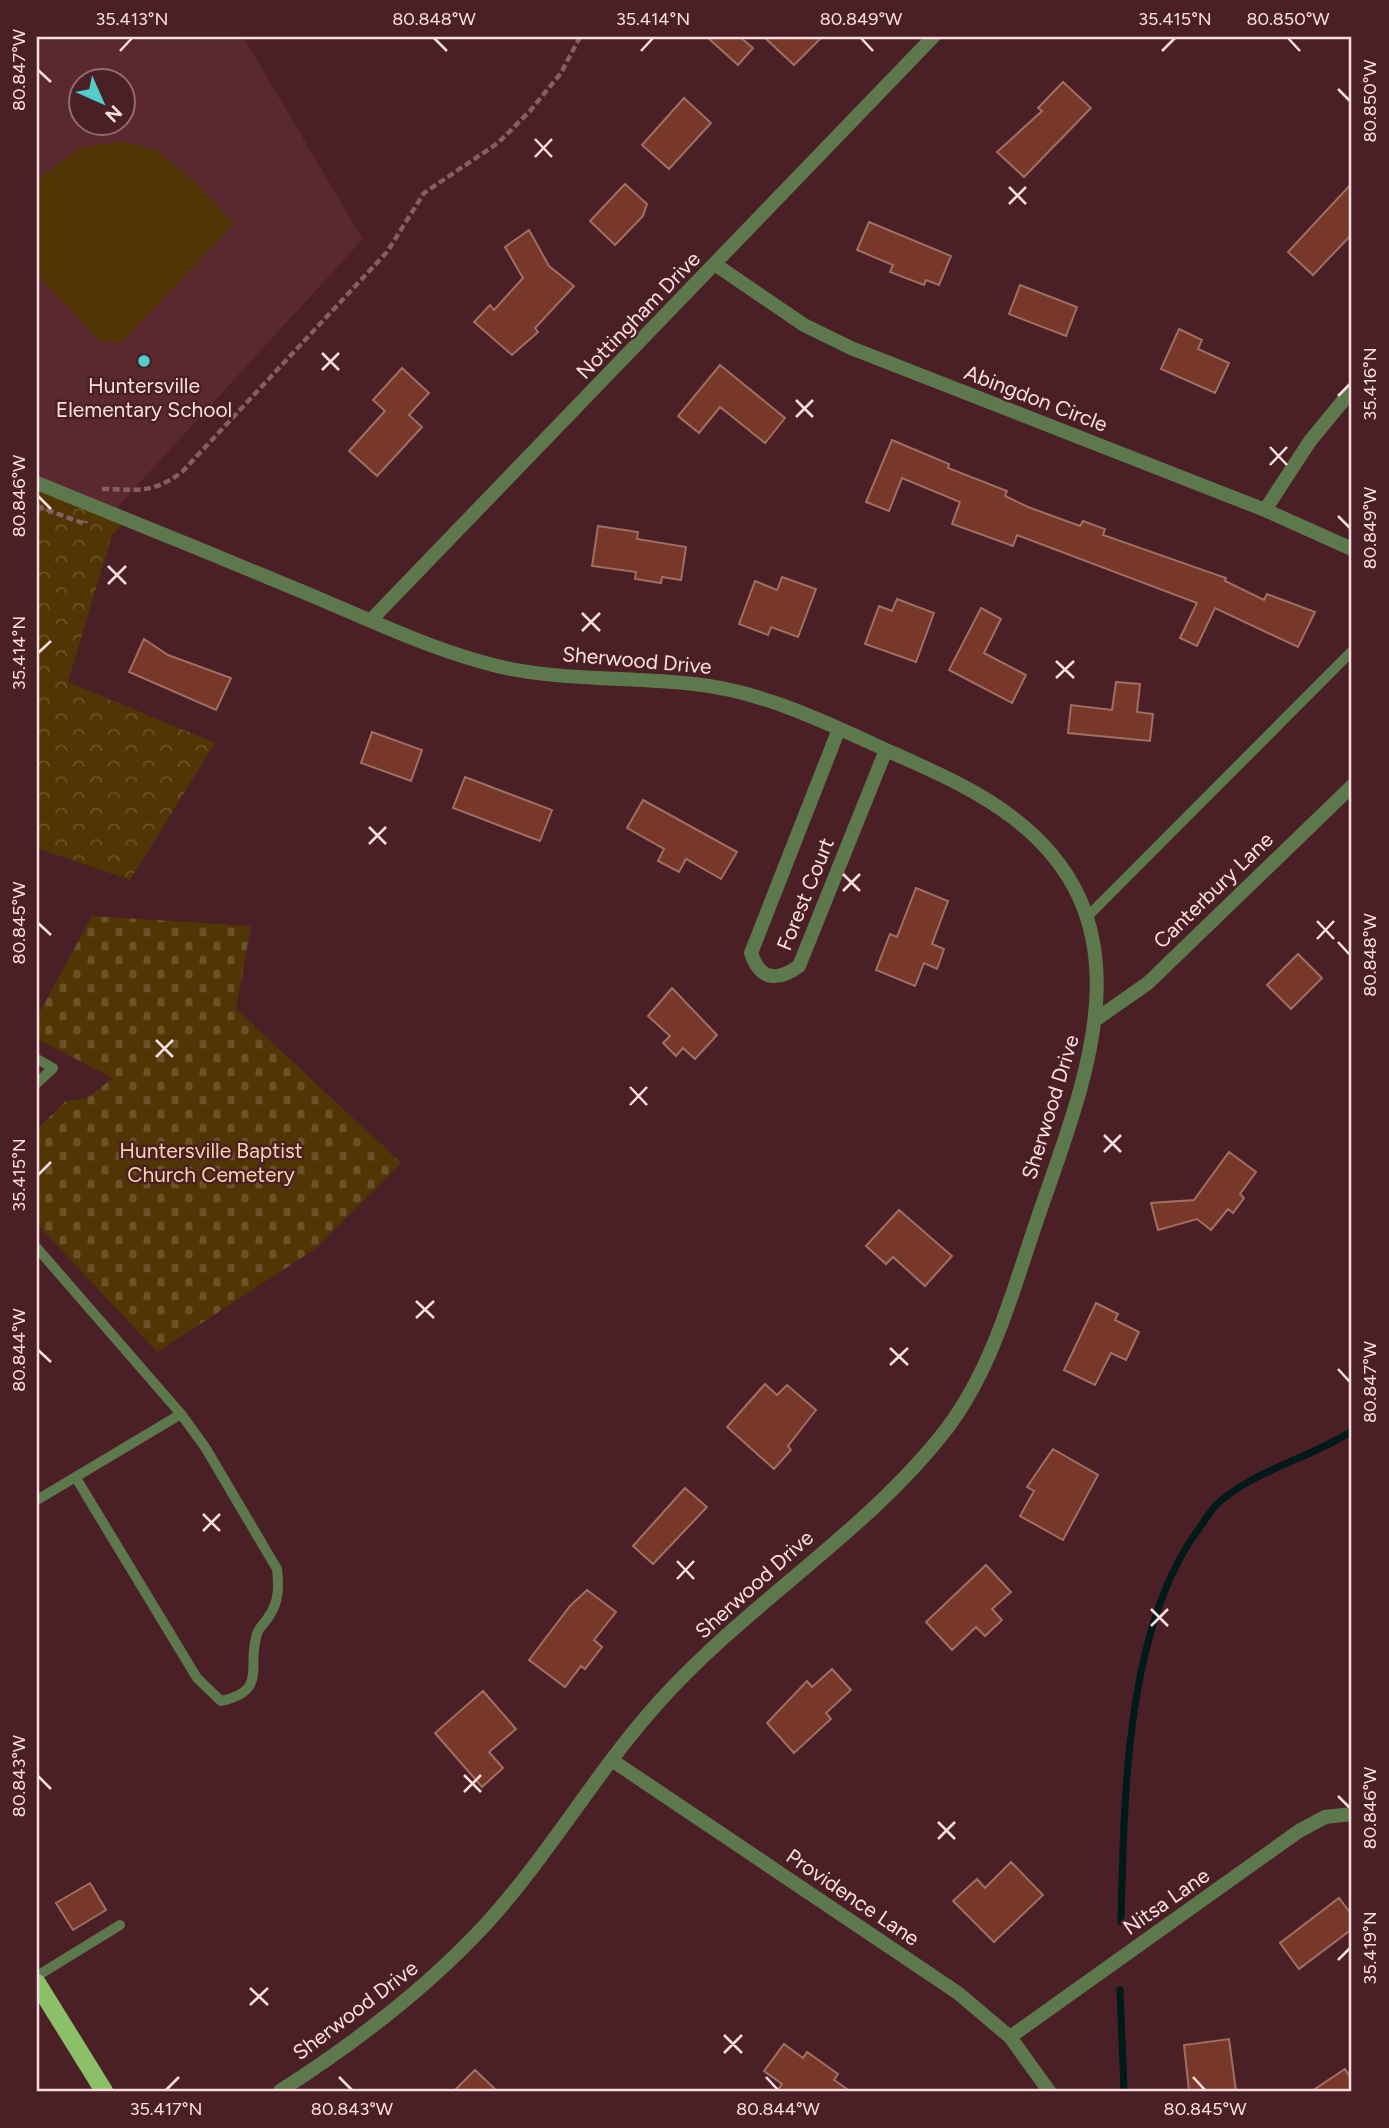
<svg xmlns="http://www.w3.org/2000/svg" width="1389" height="2128" font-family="Figtree,sans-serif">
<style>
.built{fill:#5a282f;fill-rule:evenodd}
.cemetery{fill:url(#cemetery-stones)}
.park{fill:url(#park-crowns)}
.pitch{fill:#513504}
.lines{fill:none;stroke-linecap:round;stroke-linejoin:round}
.stream{stroke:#001919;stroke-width:7}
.building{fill:#783829;stroke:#a06f63;stroke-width:2}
.path{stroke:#855e63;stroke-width:4.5;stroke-dasharray:7 3.5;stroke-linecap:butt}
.service{stroke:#5e784e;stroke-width:10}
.minor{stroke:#5e784e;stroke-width:14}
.primary{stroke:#8bc068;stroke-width:18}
.ticks{fill:none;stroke:#fddfe1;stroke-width:2.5}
.poi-dot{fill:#52cdcb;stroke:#4a1f25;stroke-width:2.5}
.labels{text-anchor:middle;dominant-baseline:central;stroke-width:5;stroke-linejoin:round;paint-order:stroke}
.street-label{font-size:21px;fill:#fddfe1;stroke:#4a1f25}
.poi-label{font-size:21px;fill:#fddfe1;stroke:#4a1f25}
.park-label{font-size:21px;fill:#f9d5a5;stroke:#4a1f25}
.neatline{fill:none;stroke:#fddfe1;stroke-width:2.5}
.ticks-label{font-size:18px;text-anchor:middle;fill:#fddfe1}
</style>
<defs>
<pattern id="cemetery-stones" width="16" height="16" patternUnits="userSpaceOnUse" patternTransform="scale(1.75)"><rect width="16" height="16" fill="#513504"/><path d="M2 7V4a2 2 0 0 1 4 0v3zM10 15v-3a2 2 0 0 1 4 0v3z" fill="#6b5228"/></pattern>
<pattern id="park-crowns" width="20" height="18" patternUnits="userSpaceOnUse" patternTransform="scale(1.75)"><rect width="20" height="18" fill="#513504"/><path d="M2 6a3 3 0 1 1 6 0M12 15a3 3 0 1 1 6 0" fill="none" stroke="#6b5228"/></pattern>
</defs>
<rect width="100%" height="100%" fill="#4a1f25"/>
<!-- built -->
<path class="built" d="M 37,37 L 243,37 L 363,239 L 112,513 L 37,483 ZM 80,80 L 122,80 L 122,122 L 80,122 Z"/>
<!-- cemetery -->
<path class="cemetery" d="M 92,916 L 251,926 L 236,1009 L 401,1163 L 315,1249 L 157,1352 L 37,1224 L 37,1129 L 66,1101 L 87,1098 L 113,1078 L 37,1039 L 37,1017 Z"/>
<!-- park -->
<path class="park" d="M 37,483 L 127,519 L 112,535 L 68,682 L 215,743 L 130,880 L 37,848 Z"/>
<!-- pitch -->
<path class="pitch" d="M 123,141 L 157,151 L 195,182 L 234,224 L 121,343 L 101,342 L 37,275 L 37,180 L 79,148 Z"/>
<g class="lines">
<!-- stream -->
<path class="stream" d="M 1121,1922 C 1124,1802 1125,1629 1198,1530 C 1204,1522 1210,1511 1217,1504 C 1256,1469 1309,1459 1352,1431
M 1120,1990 L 1124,2091"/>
</g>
<!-- building -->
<path class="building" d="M 707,37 L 740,37 L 753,48 L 738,65 Z
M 764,37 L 822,37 L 794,65 Z
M 1063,82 L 1091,108 L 1024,177 L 997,152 L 1042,111 L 1038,108 Z
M 684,98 L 711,123 L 669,169 L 642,145 Z
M 1352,183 L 1352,234 L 1313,275 L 1288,252 Z
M 625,184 L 647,204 L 643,216 L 615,245 L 590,221 Z
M 869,222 L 951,256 L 939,285 L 926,280 L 924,285 L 890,272 L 893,265 L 857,250 Z
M 529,230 L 549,266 L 574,286 L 535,328 L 538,332 L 512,355 L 474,322 L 490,305 L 494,310 L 523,278 L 505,247 Z
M 1020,285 L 1077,307 L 1066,336 L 1009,314 Z
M 1179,329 L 1202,340 L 1198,349 L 1229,363 L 1215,393 L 1161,369 Z
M 720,365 L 785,418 L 765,443 L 720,407 L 699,433 L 678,416 Z
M 402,368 L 429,393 L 409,415 L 422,427 L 377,476 L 349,451 L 385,411 L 373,400 Z
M 892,440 L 949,464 L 948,468 L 1007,491 L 1005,496 L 1028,507 L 1080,526 L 1083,521 L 1105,529 L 1103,535 L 1226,578 L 1225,581 L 1264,600 L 1267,594 L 1315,612 L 1298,647 L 1215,608 L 1197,646 L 1180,638 L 1197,603 L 1017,535 L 1013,546 L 952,524 L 960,502 L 902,478 L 889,511 L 866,502 Z
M 598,526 L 638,532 L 637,539 L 686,547 L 681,580 L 662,577 L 661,583 L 635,579 L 636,572 L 592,566 Z
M 782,577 L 816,589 L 798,637 L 771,627 L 768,635 L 739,624 L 755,581 L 777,590 Z
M 897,599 L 934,613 L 916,662 L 865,644 L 879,606 L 892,611 Z
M 981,608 L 1001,619 L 984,653 L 1026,675 L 1012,703 L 949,670 Z
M 144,639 L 168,655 L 231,678 L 216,710 L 129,672 Z
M 1116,682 L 1140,684 L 1137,712 L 1153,714 L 1150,741 L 1068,733 L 1071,705 L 1112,710 Z
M 372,732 L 422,750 L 411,781 L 361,763 Z
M 465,777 L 552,810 L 540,841 L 453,808 Z
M 643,800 L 737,852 L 721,879 L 686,859 L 679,872 L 658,861 L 664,849 L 627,828 Z
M 916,888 L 948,901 L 932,944 L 944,949 L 937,969 L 924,963 L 915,986 L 876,970 L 890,934 L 897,937 Z
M 1298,954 L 1322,978 L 1291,1009 L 1267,985 Z
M 672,988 L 717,1035 L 695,1059 L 683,1048 L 676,1056 L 663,1043 L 670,1036 L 648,1016 Z
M 1229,1152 L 1256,1172 L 1240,1194 L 1244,1198 L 1233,1213 L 1228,1209 L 1211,1230 L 1197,1219 L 1158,1230 L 1151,1203 L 1194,1200 Z
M 899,1210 L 952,1256 L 925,1286 L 893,1257 L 886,1264 L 866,1246 Z
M 1096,1303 L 1118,1314 L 1115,1320 L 1139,1332 L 1126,1360 L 1111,1353 L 1095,1385 L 1064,1370 Z
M 765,1384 L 777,1395 L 787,1385 L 816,1410 L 788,1446 L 791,1450 L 774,1469 L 727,1427 Z
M 1053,1449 L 1098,1475 L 1063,1540 L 1020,1516 L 1034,1491 L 1027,1487 Z
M 685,1488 L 707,1507 L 653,1564 L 633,1546 Z
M 986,1565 L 1011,1592 L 992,1609 L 1002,1620 L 985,1636 L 976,1627 L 952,1650 L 926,1622 Z
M 587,1590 L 616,1612 L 594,1640 L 602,1647 L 585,1669 L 581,1666 L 565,1687 L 529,1660 L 570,1606 Z
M 832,1669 L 851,1690 L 826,1713 L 831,1719 L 794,1753 L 767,1723 L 807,1681 L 812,1687 Z
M 483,1691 L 516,1729 L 489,1752 L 503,1768 L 482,1787 L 435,1733 Z
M 1011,1862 L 1043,1895 L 994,1942 L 953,1901 L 977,1879 L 985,1888 Z
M 90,1883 L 106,1910 L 73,1930 L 56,1903 Z
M 1339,1898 L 1352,1915 L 1352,1929 L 1299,1969 L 1280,1943 Z
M 1229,2039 L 1236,2091 L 1189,2091 L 1184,2045 Z
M 784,2044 L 803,2058 L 807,2052 L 838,2074 L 834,2080 L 850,2091 L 777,2091 L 782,2084 L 764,2071 Z
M 1345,2069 L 1352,2080 L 1352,2091 L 1312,2091 Z
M 475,2070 L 497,2091 L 454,2091 Z"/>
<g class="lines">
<!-- path -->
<path class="path" d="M 102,489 C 138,489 152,495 183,471 L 387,252 L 424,193 L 498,143 L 530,111 L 561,73 L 580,37
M 37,506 L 85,524 L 86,521"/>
<!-- service -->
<path class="service" d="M 1088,916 L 1352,651
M 37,1059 L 53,1068 L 37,1083
M 37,1248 L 181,1414 L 37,1500
M 76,1478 L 197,1678 L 221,1701 C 269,1690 246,1667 257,1634 C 259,1627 266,1622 269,1616 C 279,1602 279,1586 277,1569 L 205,1447 L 181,1414
M 37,1976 L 120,1925"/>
<!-- minor -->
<path class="minor" d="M 716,265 L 804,325 L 851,348 L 1265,510 L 1352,549
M 37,483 C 123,518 210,553 296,589 C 357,614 418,644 482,662 C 550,682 624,676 694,684 C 764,691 831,725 895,754 C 935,772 977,790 1012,817 C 1155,925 1084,1082 1037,1220 C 1013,1290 993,1367 948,1427 C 869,1531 746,1604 658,1703 C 596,1772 549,1855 486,1924 C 425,1990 355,2043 280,2091
M 1265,510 L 1310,441 L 1352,390
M 371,620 L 933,37
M 839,729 L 751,953 C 760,980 777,982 799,966 L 886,750
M 1098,1018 L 1148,983 L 1352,786
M 613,1761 L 958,1993 L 1010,2037 L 1049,2091
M 1010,2037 L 1299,1831 L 1325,1817 L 1352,1814"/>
<!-- primary -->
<path class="primary" d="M 37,1983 L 104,2091"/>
</g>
<!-- ticks -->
<path class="ticks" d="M 434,38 L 447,51M 861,38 L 873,51M 1288,38 L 1300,51M 120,51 L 132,38M 641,51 L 653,38M 1162,51 L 1175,38M 38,70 L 51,82M 1338,89 L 1350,101M 535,139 L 552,157M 535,157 L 552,139M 1009,187 L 1026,204M 1009,204 L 1026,187M 322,353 L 339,370M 322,370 L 339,353M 1338,396 L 1350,384M 796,400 L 813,417M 796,417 L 813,400M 1270,447 L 1287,465M 1270,465 L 1287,447M 38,496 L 51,509M 1338,516 L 1350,528M 108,566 L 126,584M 108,584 L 126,566M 582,613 L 600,631M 582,631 L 600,613M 38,653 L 51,641M 1056,661 L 1074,678M 1056,678 L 1074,661M 369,827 L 386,844M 369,844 L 386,827M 843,874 L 860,891M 843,891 L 860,874M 1317,921 L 1334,939M 38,923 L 51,935M 1317,939 L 1334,921M 1338,942 L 1350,955M 156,1040 L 173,1057M 156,1057 L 173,1040M 630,1087 L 647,1105M 630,1105 L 647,1087M 1104,1135 L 1121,1152M 1104,1152 L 1121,1135M 38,1175 L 51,1162M 416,1301 L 434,1318M 416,1318 L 434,1301M 890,1348 L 908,1365M 38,1350 L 51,1362M 890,1365 L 908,1348M 1338,1369 L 1350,1382M 203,1514 L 220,1531M 203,1531 L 220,1514M 677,1561 L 694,1579M 677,1579 L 694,1561M 1151,1609 L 1168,1626M 1151,1626 L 1168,1609M 464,1775 L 481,1792M 38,1776 L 51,1789M 464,1792 L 481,1775M 1338,1796 L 1350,1808M 938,1822 L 955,1839M 938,1839 L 955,1822M 1338,1960 L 1350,1948M 250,1988 L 268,2005M 250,2005 L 268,1988M 724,2035 L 742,2053M 724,2053 L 742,2035M 339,2077 L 352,2090M 766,2077 L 778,2090M 1193,2077 L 1205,2090M 166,2090 L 179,2077"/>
<!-- markers -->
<circle class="poi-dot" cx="144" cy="361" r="7"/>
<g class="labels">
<!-- street labels -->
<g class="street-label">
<text transform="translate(638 315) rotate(-46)">Nottingham Drive</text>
<text transform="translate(1036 398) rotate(21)">Abingdon Circle</text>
<text transform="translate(637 660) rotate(5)">Sherwood Drive</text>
<text transform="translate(1213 890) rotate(-44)">Canterbury Lane</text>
<text transform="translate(805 894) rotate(-68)">Forest Court</text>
<text transform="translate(1050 1107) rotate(-73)">Sherwood Drive</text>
<text transform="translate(754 1584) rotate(-42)">Sherwood Drive</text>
<text transform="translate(853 1897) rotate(34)">Providence Lane</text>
<text transform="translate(1166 1901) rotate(-35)">Nitsa Lane</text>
<text transform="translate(355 2010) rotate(-37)">Sherwood Drive</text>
</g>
<!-- poi labels -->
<g class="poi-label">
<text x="144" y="385">Huntersville<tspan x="144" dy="24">Elementary School</tspan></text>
</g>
<!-- park labels -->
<g class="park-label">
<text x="211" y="1150">Huntersville Baptist<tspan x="211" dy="24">Church Cemetery</tspan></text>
</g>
</g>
<!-- border -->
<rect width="1389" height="2128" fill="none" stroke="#4a1f25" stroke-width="77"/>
<!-- north arrow -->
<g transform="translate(102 102) rotate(135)"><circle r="33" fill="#4a1f25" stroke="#926c70" stroke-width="2"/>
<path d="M0-5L12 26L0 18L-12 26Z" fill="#52cdcb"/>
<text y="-10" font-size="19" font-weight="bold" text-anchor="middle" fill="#fddfe1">N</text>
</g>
<rect x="38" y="38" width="1312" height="2052" class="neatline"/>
<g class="ticks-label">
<text x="132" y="25">35.413°N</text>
<text x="434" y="25">80.848°W</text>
<text x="653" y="25">35.414°N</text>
<text x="861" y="25">80.849°W</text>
<text x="1175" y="25">35.415°N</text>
<text x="1288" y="25">80.850°W</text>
<text transform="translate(19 70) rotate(-90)" y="6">80.847°W</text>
<text transform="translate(1370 101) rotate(-90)" y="6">80.850°W</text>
<text transform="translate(1370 384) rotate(-90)" y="6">35.416°N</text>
<text transform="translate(19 496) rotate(-90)" y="6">80.846°W</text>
<text transform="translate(1370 528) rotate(-90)" y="6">80.849°W</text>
<text transform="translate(19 653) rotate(-90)" y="6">35.414°N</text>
<text transform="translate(19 923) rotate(-90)" y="6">80.845°W</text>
<text transform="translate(1370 955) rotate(-90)" y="6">80.848°W</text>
<text transform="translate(19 1175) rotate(-90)" y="6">35.415°N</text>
<text transform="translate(19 1350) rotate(-90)" y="6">80.844°W</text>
<text transform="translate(1370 1382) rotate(-90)" y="6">80.847°W</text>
<text transform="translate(19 1776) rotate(-90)" y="6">80.843°W</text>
<text transform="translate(1370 1808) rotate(-90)" y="6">80.846°W</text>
<text transform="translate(1370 1948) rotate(-90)" y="6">35.419°N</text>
<text x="166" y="2115">35.417°N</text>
<text x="352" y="2115">80.843°W</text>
<text x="778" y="2115">80.844°W</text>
<text x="1205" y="2115">80.845°W</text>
</g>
</svg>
